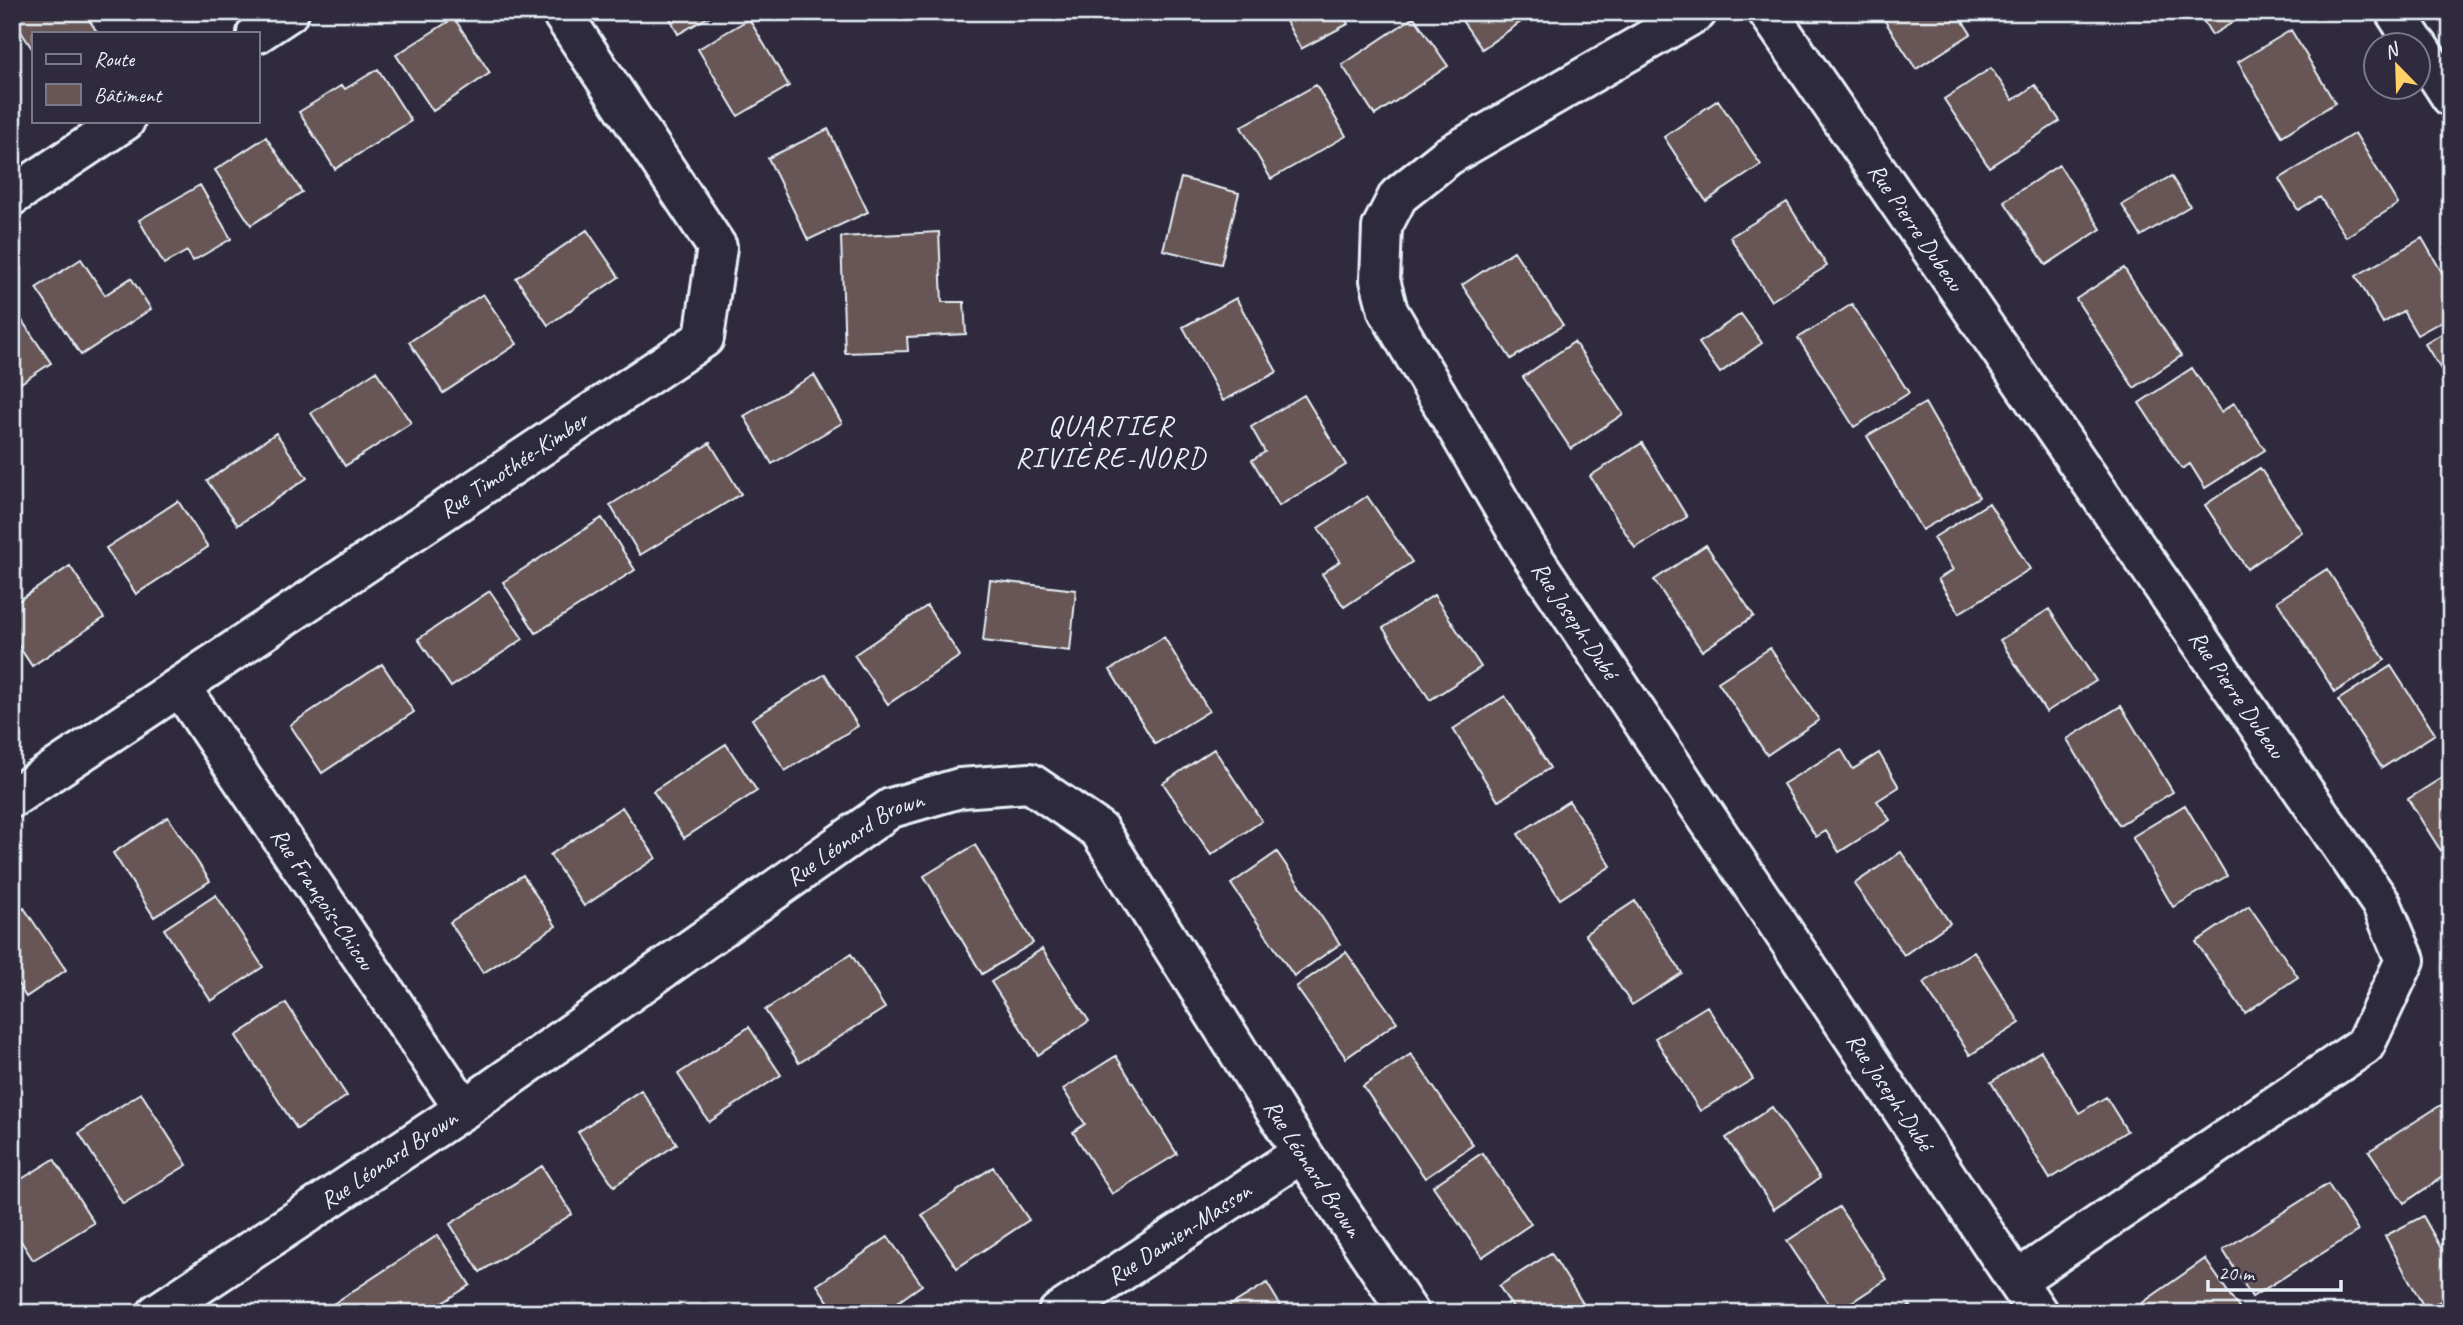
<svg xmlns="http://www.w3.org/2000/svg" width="2463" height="1325" font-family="Caveat,sans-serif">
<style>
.building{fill:#685756;stroke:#e8f1f8;stroke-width:2}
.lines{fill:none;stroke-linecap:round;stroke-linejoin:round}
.minor-casing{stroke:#e8f1f8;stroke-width:44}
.minor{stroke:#2f2a3d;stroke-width:38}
.labels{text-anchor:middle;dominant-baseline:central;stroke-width:7;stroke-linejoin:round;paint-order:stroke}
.street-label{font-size:24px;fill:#e8f1f8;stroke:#2f2a3d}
.quarter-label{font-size:28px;letter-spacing:2px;fill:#e8f1f8;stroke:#2f2a3d}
</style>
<rect width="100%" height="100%" fill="#2f2a3d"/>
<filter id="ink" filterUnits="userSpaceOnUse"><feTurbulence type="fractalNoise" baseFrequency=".0143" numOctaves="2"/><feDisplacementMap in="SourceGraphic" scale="14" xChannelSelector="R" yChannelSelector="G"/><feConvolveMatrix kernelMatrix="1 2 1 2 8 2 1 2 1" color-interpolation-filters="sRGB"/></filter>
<g filter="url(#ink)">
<!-- building -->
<path class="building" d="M 12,12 L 84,12 L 97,32 L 33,33 L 33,50 L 12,18 Z
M 667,12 L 717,12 L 678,34 Z
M 1281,12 L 1342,12 L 1348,24 L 1301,49 Z
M 1456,12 L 1535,12 L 1482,49 Z
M 1879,12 L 1957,12 L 1971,34 L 1916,69 Z
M 2198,12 L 2250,12 L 2212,35 Z
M 1414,17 L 1448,66 L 1375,115 L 1342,65 Z
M 454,18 L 490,73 L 433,111 L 396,55 Z
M 749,19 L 789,86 L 738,116 L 698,49 Z
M 2291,30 L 2335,103 L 2282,136 L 2238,62 Z
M 1991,68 L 2013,100 L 2035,85 L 2060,121 L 1989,167 L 1944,99 Z
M 378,69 L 411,121 L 335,169 L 299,112 L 342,85 L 345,89 Z
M 1316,85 L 1346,136 L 1271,179 L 1241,127 Z
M 1718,100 L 1761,165 L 1706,201 L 1664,137 Z
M 828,129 L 868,212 L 808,240 L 768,158 Z
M 2355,133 L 2398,204 L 2346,237 L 2320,197 L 2298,210 L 2279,179 Z
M 266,137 L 302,192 L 251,225 L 215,170 Z
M 2059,165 L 2101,229 L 2046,265 L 2004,201 Z
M 2171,176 L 2190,206 L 2141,236 L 2122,205 Z
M 1181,178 L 1239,193 L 1221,264 L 1163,250 Z
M 200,185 L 231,239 L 193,261 L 187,251 L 164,264 L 139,220 Z
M 1787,202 L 1827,266 L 1771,301 L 1730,237 Z
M 587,230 L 619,277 L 548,325 L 516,278 Z
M 939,232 L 942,302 L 964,302 L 966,334 L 907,337 L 908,351 L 845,353 L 841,237 Z
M 2422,238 L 2451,288 L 2451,316 L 2417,335 L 2403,311 L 2383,323 L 2356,276 Z
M 1514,251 L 1563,325 L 1511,359 L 1462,285 Z
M 81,259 L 105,295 L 131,278 L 151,309 L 81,355 L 36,288 Z
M 2124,268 L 2181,356 L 2134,388 L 2076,299 Z
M 483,294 L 517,344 L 443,393 L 409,342 Z
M 1236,298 L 1277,372 L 1223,401 L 1183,327 Z
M 1852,304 L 1909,393 L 1854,427 L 1798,338 Z
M 12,306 L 51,363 L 12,389 Z
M 1741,314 L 1762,343 L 1720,373 L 1699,343 Z
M 2451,328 L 2451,385 L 2425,344 Z
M 1574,342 L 1623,414 L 1571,449 L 1523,377 Z
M 2192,368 L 2221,412 L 2234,403 L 2265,450 L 2205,488 L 2190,464 L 2182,469 L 2139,403 Z
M 376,371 L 411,423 L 345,466 L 311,413 Z
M 814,375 L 842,423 L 772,464 L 744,416 Z
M 1304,395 L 1346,465 L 1279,506 L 1252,460 L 1265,452 L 1251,427 Z
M 1925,403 L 1979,497 L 1922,530 L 1867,436 Z
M 276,433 L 307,478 L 238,525 L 207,481 Z
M 710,443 L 741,494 L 640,555 L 610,505 Z
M 1642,443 L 1687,517 L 1635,548 L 1590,476 Z
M 2260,468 L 2302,532 L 2247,569 L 2205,505 Z
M 1367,496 L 1412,562 L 1344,607 L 1322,574 L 1340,561 L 1318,528 Z
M 178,501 L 208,547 L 136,594 L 106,548 Z
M 1989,503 L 2030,569 L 1959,613 L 1938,579 L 1953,570 L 1933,538 Z
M 602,518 L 635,570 L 536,633 L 503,582 Z
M 1706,545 L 1754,616 L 1702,651 L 1654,580 Z
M 70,566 L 104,618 L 32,666 L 12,636 L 12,605 Z
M 2327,569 L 2385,660 L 2335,692 L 2277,601 Z
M 990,580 L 1076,590 L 1070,651 L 983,641 Z
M 490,591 L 523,639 L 451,687 L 418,639 Z
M 1434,595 L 1481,667 L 1430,700 L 1383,628 Z
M 927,606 L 960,656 L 888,704 L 854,655 Z
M 2049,609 L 2096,681 L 2046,712 L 2000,640 Z
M 1164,637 L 1209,711 L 1155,744 L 1110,670 Z
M 1770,648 L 1819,720 L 1767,755 L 1718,682 Z
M 382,664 L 414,712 L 322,773 L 290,725 Z
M 2391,666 L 2435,734 L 2382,768 L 2338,700 Z
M 825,674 L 858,726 L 785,771 L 752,719 Z
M 1505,696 L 1550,768 L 1498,801 L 1453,729 Z
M 2121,706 L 2173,792 L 2119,825 L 2067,739 Z
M 726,744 L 757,791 L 684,838 L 653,791 Z
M 1214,749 L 1262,821 L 1211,855 L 1163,783 Z
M 1841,749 L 1853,769 L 1879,753 L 1899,787 L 1877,801 L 1890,820 L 1839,852 L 1826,831 L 1816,837 L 1783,784 Z
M 2451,772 L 2451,867 L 2408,799 Z
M 1569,801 L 1611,866 L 1560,899 L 1518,834 Z
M 2185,805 L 2227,876 L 2173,907 L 2132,837 Z
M 622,807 L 656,858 L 584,906 L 550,855 Z
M 168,817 L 210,881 L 154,917 L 113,853 Z
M 975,845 L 1033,943 L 982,974 L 924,876 Z
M 1277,852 L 1340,944 L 1294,976 L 1231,884 Z
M 1901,852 L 1950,923 L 1904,955 L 1854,884 Z
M 523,875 L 556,926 L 483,973 L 450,922 Z
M 216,895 L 263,967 L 211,1001 L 164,929 Z
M 1635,901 L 1682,973 L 1632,1005 L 1585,934 Z
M 2249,906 L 2298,977 L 2245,1013 L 2196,942 Z
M 24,908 L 66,970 L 26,997 L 15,980 L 12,982 L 12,916 Z
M 1042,949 L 1089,1021 L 1038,1055 L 991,982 Z
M 1974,951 L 2020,1023 L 1970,1055 L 1923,983 Z
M 1346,952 L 1397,1022 L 1346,1058 L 1296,987 Z
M 851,954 L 885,1008 L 799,1063 L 765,1010 Z
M 286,1003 L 347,1096 L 297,1129 L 236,1036 Z
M 1707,1006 L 1753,1079 L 1700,1111 L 1655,1038 Z
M 749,1027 L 781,1075 L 709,1122 L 678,1074 Z
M 2041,1051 L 2079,1113 L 2106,1097 L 2127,1131 L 2050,1179 L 1991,1082 Z
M 1411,1054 L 1473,1145 L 1425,1178 L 1363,1086 Z
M 1116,1056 L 1177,1154 L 1112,1194 L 1073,1132 L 1085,1124 L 1063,1089 Z
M 641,1090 L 677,1144 L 614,1186 L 578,1132 Z
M 141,1093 L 187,1165 L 123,1204 L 79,1133 Z
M 2441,1105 L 2451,1119 L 2451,1187 L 2444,1176 L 2404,1203 L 2369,1151 Z
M 1772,1107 L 1820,1178 L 1774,1209 L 1726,1138 Z
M 1482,1153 L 1531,1224 L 1482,1257 L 1433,1186 Z
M 54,1159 L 94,1223 L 33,1260 L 12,1227 L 12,1185 Z
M 542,1166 L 572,1214 L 480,1272 L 450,1224 Z
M 993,1167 L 1029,1220 L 957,1268 L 922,1215 Z
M 2328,1184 L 2358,1231 L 2252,1297 L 2223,1250 Z
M 1839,1207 L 1887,1279 L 1835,1313 L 1787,1241 Z
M 2423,1216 L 2451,1266 L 2451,1296 L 2425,1309 L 2385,1236 Z
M 438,1235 L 470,1285 L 427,1313 L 338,1313 L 333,1304 Z
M 888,1237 L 922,1285 L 882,1313 L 836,1313 L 817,1285 Z
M 1551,1253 L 1589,1313 L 1516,1313 L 1499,1286 Z
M 2205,1259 L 2239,1308 L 2232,1313 L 2138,1313 L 2135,1308 Z
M 1267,1283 L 1285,1313 L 1218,1313 Z
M 1910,1305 L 1916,1313 L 1898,1313 Z"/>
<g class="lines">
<!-- minor casing -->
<g class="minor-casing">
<g id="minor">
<path id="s1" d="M 1697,12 L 1448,156 L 1398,196 L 1382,227 L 1380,280 L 1388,311 L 1528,550 L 2038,1313"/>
<path id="s2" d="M 1768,12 L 2382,905 L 2405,960 L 2365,1045 L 2017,1280"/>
<path d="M 2395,12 L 2417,46"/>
<path d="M 257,33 L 289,12"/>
<path d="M 2418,46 L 2451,97"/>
<path d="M 12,196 L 125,121"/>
<path id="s3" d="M 181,688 L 464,1109"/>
<path id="s4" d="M 12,798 L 704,338 L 717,247 L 561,12"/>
<path id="s5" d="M 157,1313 L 464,1109 L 891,808 L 960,788 L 1030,783 L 1099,830 L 1302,1153 L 1409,1313"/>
<path id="s6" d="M 1058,1313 L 1302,1153"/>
</g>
</g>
<!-- minor -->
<use href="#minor" class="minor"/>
</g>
</g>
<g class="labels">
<!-- street labels -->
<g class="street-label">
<text stroke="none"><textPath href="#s2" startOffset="261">Rue Pierre Dubeau</textPath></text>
<text stroke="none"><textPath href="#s4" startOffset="602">Rue Timothée-Kimber</textPath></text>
<text stroke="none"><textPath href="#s1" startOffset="833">Rue Joseph-Dubé</textPath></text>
<text stroke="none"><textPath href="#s2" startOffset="828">Rue Pierre Dubeau</textPath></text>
<text stroke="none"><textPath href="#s5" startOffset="845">Rue Léonard Brown</textPath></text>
<text stroke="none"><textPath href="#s3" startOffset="254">Rue François-Chicou</textPath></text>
<text stroke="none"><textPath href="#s1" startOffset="1400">Rue Joseph-Dubé</textPath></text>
<text stroke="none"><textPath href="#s5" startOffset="278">Rue Léonard Brown</textPath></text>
<text stroke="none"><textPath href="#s5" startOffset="1517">Rue Léonard Brown</textPath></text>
<text stroke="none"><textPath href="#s6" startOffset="145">Rue Damien-Masson</textPath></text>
</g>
<!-- quarter labels -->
<g class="quarter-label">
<text x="1111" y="425">QUARTIER<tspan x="1111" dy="32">RIVIÈRE-NORD</tspan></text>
</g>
</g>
<!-- margin -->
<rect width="2463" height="1325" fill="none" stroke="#2f2a3d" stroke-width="42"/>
<rect x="21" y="21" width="2421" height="1283" fill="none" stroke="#e8f1f8" stroke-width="2.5" filter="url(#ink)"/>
<!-- legend -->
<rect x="32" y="32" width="228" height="91" fill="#2f2a3d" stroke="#797a88" stroke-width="2"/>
<rect x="46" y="54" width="35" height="10" fill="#2f2a3d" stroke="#797a88" stroke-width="2"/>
<text x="94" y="66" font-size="21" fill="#e8f1f8">Route</text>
<rect x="46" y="84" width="35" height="21" fill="#685756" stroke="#797a88" stroke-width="2"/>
<text x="94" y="102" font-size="21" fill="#e8f1f8">Bâtiment</text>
<!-- north arrow -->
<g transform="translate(2397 66) rotate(337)"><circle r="33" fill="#2f2a3d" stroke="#797a88" stroke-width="2"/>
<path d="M0-5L12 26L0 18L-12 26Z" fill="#ffd166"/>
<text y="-10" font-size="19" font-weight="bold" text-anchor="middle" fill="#e8f1f8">N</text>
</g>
<!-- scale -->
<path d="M2208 1280v10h133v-10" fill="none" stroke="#e8f1f8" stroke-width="3.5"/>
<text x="2218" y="1280" font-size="21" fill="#e8f1f8" stroke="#2f2a3d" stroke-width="5" paint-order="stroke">20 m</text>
</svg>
